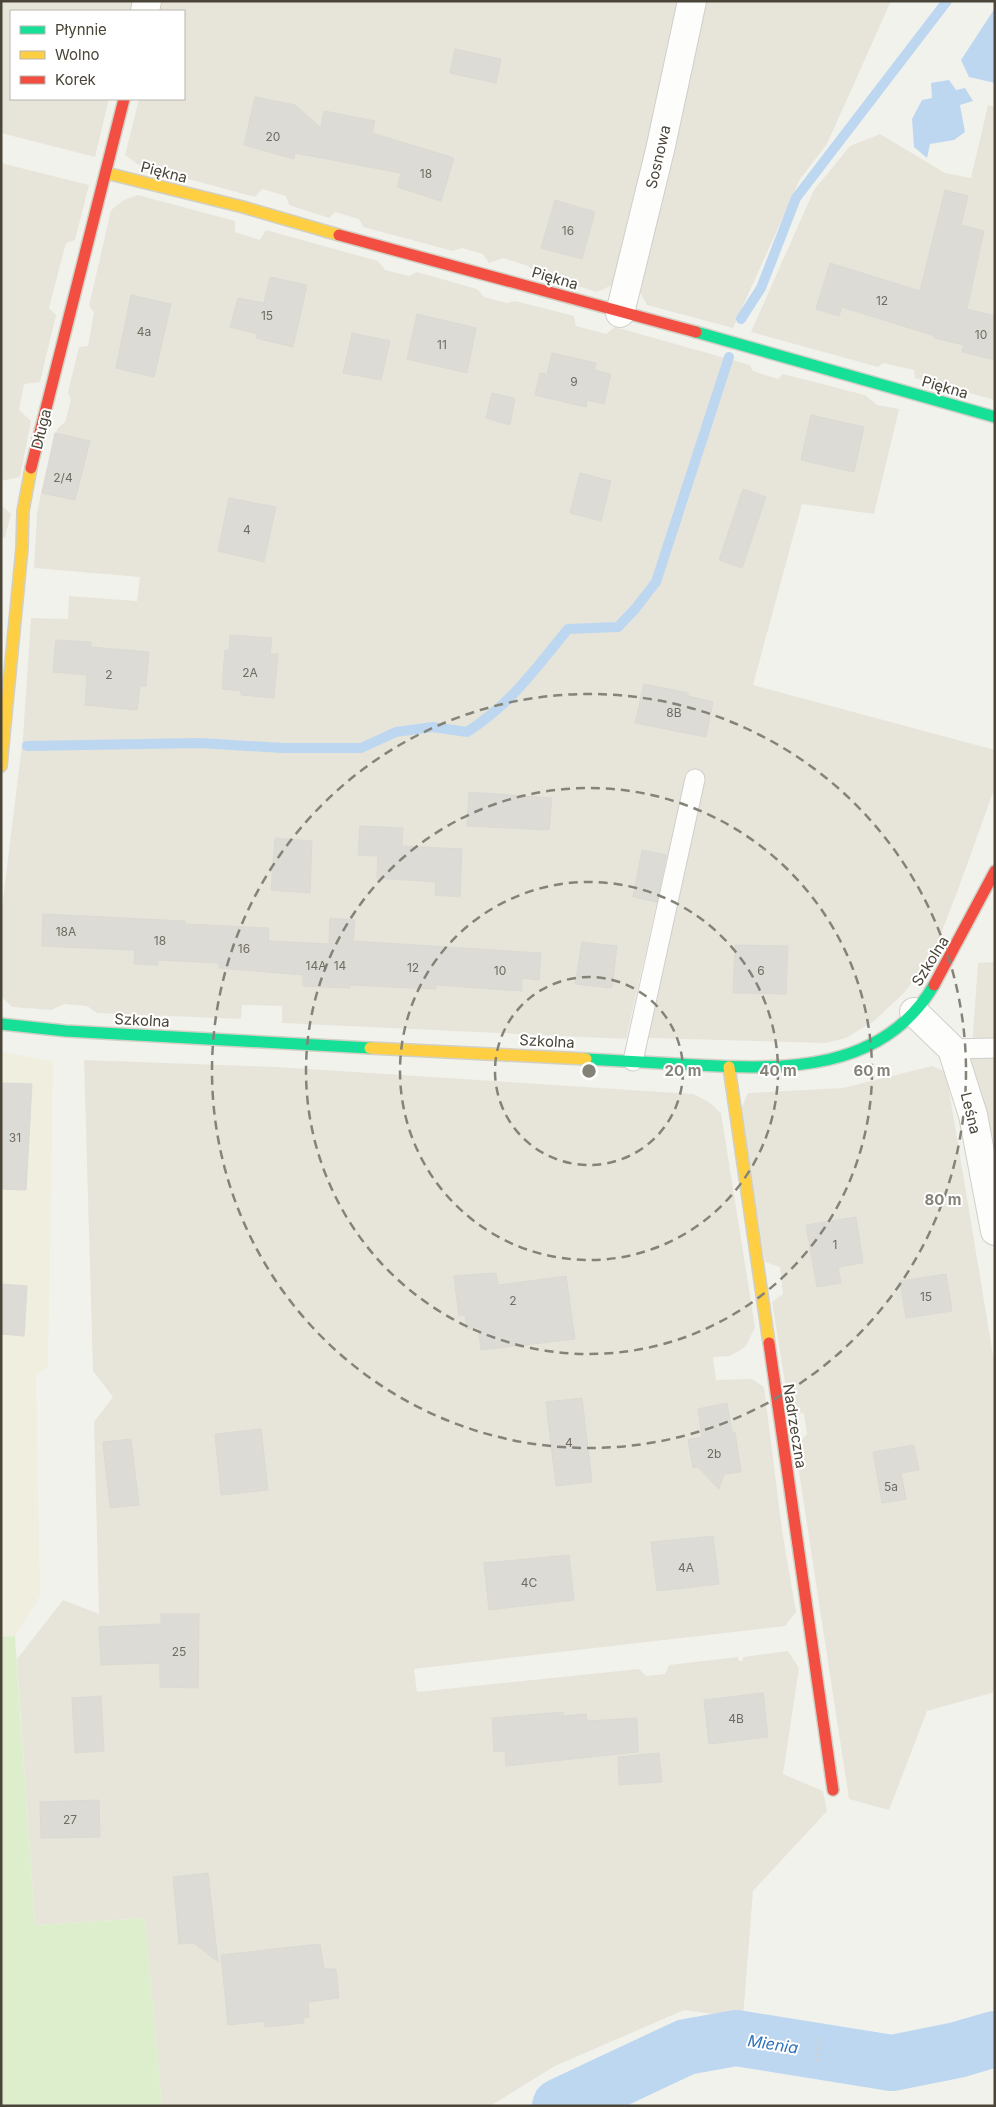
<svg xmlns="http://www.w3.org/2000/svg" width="996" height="2107" font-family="Inter,sans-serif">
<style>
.residential{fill:#e7e4da}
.education{fill:#f0eedf}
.green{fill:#ddeecd}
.water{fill:#bdd7f1}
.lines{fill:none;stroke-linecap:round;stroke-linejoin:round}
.stream{stroke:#bdd7f1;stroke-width:10}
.river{stroke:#bdd7f1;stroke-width:56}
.building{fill:#dcdbd5;stroke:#dbd9d3}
.lane-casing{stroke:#d0cfca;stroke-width:21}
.street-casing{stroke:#d0cfca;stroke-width:30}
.fast-casing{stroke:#d2d0c4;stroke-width:14}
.slow-casing{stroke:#d2d0c4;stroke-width:14}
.jam-casing{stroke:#d2d0c4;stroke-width:14}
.path{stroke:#d2d2cb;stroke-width:3;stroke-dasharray:2.5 2.5;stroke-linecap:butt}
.lane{stroke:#fdfdfc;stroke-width:19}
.street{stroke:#fdfdfc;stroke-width:28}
.fast{stroke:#16e098;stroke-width:11}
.slow{stroke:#ffcf43;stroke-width:11}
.jam{stroke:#f24e42;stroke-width:11}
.ring{fill:none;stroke:#858277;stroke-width:2.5;stroke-dasharray:9 6}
.labels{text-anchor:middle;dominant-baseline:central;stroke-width:4;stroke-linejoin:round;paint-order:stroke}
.number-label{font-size:12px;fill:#6f6b60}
.street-label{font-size:15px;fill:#4a4538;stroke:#fff}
.water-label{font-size:16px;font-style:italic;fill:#2d71ba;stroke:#fff}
.centre{fill:#858277;stroke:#fff;stroke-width:2.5}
.ring-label{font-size:15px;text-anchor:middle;font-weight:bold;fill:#858277;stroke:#fff;stroke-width:4;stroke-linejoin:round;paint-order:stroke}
</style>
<rect width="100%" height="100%" fill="#f2f2ed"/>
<!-- residential -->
<path class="residential" d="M 1,1 L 133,1 L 131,11 L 11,11 L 11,99 L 109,99 L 95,157 L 1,133 Z
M 162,1 L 682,1 L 617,283 L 597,292 L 538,274 L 528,266 L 503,258 L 489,263 L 483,254 L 462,248 L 453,251 L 363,227 L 359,219 L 335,212 L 329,218 L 289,205 L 286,196 L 262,189 L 255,197 L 140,166 L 125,155 L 139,99 L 184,99 L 184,11 L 160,11 Z
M 705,1 L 891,1 L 827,144 L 800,179 L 733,328 L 647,305 L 638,288 Z
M 988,105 L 995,107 L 995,400 L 915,378 L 914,370 L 883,363 L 878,367 L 751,332 L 814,190 L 850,146 L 880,134 L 945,173 L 971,178 Z
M 1,163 L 89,185 L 75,240 L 66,243 L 49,308 L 56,315 L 40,382 L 24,384 L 19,410 L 31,421 L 20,477 L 1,481 Z
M 138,195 L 235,221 L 235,232 L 260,240 L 266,230 L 378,261 L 385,270 L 409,276 L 417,272 L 477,289 L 484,297 L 507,303 L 515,301 L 574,316 L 576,326 L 606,334 L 615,327 L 750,365 L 753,371 L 778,379 L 783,374 L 865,395 L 877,405 L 899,409 L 874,514 L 802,504 L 753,685 L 995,750 L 995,787 L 959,887 L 933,954 L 904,993 L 874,1021 L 846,1038 L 826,1043 L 648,1038 L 703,781 L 685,779 L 626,1039 L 282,1023 L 282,1006 L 242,1005 L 241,1019 L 97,1013 L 87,1006 L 64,1004 L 51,1010 L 12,1007 L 1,996 L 1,915 L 23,737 L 31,618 L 68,619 L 69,596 L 137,601 L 140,577 L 34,568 L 37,514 L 41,492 L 57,429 L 65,422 L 71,400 L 68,392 L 79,347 L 88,346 L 94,312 L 89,306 L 111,210 L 124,200 Z
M 1,505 L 11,514 L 5,537 L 1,539 Z
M 995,962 L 995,1144 L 971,1061 L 978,963 Z
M 84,1060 L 277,1067 L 693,1094 L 709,1102 L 721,1113 L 755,1327 L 746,1346 L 739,1351 L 730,1356 L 713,1357 L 716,1380 L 752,1379 L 764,1387 L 782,1530 L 796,1612 L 785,1626 L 414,1669 L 417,1692 L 639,1669 L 646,1676 L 665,1674 L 669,1665 L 738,1657 L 739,1661 L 743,1661 L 743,1657 L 788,1651 L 799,1668 L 783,1774 L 823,1791 L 827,1811 L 753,1891 L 743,2018 L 684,2010 L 555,2066 L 490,2106 L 162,2106 L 145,1918 L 35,1925 L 17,1659 L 63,1600 L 99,1614 L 94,1422 L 113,1397 L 93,1371 Z
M 932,1066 L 946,1072 L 995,1367 L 995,1692 L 927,1711 L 889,1810 L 849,1799 L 795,1446 L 807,1434 L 804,1414 L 789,1408 L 772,1302 L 783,1294 L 780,1267 L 765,1262 L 741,1109 L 748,1093 L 843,1088 Z"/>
<!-- education -->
<path class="education" d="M 1,1052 L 53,1061 L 48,1367 L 36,1375 L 40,1596 L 15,1636 L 1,1637 Z"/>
<!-- green -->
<path class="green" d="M 15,1636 L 35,1925 L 145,1918 L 162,2106 L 1,2106 L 1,1637 Z"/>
<!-- water -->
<path class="water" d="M 995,8 L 995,83 L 969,77 L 961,60 Z
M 949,80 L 956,90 L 965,88 L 973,101 L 960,105 L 965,132 L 954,140 L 930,144 L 927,158 L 914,147 L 912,119 L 922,100 L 932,98 L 931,83 Z"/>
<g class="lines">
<!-- stream -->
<path class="stream" d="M 741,319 L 761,288 L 796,198 L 947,1
M 27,746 L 200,743 L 282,748 L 361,748 L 396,732 L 433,727 L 467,732 C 511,704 536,668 568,629 L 618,627 L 635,609 L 656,582 L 729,357"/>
<!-- river -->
<path class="river" d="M 560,2106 L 686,2047 L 736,2038 L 892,2063 L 957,2050 L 995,2039"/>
</g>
<!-- building -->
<path class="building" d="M 455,49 L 501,59 L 496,83 L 450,73 Z
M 255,97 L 295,105 L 321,128 L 324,111 L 375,121 L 372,133 L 454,158 L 441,201 L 397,187 L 401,173 L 295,153 L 294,159 L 244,145 Z
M 945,190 L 968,196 L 961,225 L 984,231 L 967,309 L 995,316 L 995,360 L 962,352 L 964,345 L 934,338 L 935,336 L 842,307 L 839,316 L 816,309 L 830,263 L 920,291 Z
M 555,200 L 595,212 L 582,259 L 541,248 Z
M 270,277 L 307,285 L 293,347 L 256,338 L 257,334 L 230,327 L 238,298 L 264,303 Z
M 131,295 L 171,304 L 154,377 L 116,368 Z
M 417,314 L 476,328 L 467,373 L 407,359 Z
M 352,333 L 390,341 L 381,380 L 343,373 Z
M 552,353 L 596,363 L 594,370 L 611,374 L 604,404 L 587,400 L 586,407 L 535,395 L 540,373 L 547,374 Z
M 492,393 L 515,398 L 510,425 L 486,418 Z
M 811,415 L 864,427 L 854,472 L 801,460 Z
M 55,433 L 90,441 L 75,500 L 42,493 Z
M 580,473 L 611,481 L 601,521 L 570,513 Z
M 743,489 L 766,497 L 742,568 L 719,560 Z
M 229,498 L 276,507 L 264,562 L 218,551 Z
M 230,635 L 272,638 L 270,654 L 278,654 L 274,698 L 241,695 L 241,691 L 222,689 L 225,650 L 229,650 Z
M 56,640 L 91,642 L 91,647 L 149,652 L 146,686 L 140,686 L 137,710 L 85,705 L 87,675 L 53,672 Z
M 644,684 L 688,693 L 688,696 L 713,702 L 706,737 L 635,723 Z
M 469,792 L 552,798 L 549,830 L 467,826 Z
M 360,826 L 403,828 L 402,846 L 462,849 L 460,897 L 435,895 L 436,882 L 377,878 L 378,856 L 358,855 Z
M 275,838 L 312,841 L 310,893 L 271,890 Z
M 642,850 L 666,855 L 657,902 L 633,897 Z
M 43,914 L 185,921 L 185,924 L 269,928 L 268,941 L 329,944 L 330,918 L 355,920 L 353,941 L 541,953 L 539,980 L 522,978 L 522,991 L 436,985 L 436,989 L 350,985 L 350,988 L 303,986 L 303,975 L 219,968 L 219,963 L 158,960 L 158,965 L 134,964 L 135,950 L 42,946 Z
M 582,942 L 617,946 L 612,988 L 575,984 Z
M 735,945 L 788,946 L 786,994 L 733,993 Z
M 1,1083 L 32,1084 L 26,1190 L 1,1189 Z
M 856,1217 L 863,1263 L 838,1267 L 841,1283 L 817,1287 L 806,1225 Z
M 496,1273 L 498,1285 L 566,1276 L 575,1339 L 481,1350 L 478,1327 L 467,1329 L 465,1315 L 459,1316 L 454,1276 Z
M 946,1274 L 952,1311 L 906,1318 L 900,1281 Z
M 1,1284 L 27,1286 L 24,1336 L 1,1334 Z
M 582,1398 L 592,1482 L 556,1486 L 546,1402 Z
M 727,1403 L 732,1432 L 735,1432 L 741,1472 L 724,1474 L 719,1489 L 698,1467 L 693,1468 L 688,1440 L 702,1437 L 698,1409 Z
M 261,1429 L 268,1490 L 221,1495 L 215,1434 Z
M 131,1439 L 139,1505 L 110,1508 L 103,1442 Z
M 914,1445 L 919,1470 L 901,1473 L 906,1499 L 882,1503 L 873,1452 Z
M 713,1536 L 719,1584 L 657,1591 L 651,1542 Z
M 569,1555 L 574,1600 L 489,1610 L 484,1563 Z
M 161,1614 L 199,1614 L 198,1688 L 160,1687 L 160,1663 L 101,1665 L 99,1627 L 161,1624 Z
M 763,1693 L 768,1737 L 709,1744 L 704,1700 Z
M 101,1696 L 104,1751 L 75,1753 L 72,1698 Z
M 563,1712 L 563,1716 L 586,1714 L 587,1721 L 637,1718 L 638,1752 L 506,1766 L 505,1751 L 494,1752 L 492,1718 Z
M 659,1753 L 662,1782 L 619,1785 L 618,1757 Z
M 99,1800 L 100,1837 L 41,1838 L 40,1802 Z
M 208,1873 L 218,1962 L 194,1943 L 179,1944 L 173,1877 Z
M 320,1944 L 324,1969 L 336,1969 L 339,1998 L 308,2002 L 309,2017 L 303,2018 L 304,2023 L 265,2027 L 265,2021 L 228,2025 L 221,1955 Z"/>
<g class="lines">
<!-- lane casing -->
<g class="lane-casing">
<path id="lane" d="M 952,1049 L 995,1048
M 633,1061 L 695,779"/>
</g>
<!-- street casing -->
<g class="street-casing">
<path id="street" d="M 145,11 L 147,1
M 620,313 L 660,150 L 692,1
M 914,1012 L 952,1049 L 973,1115 L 995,1231"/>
</g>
<!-- fast casing -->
<g class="fast-casing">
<path id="fast" d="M 696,332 L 995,417
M 1,1024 L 66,1031 L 370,1048
M 586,1059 C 623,1061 659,1063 696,1065 C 784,1070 883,1072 934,985"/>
</g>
<!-- slow casing -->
<g class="slow-casing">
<path id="slow" d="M 106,173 L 243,207 L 339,235
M 1,766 L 22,548 L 23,511 L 31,468
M 370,1048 L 586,1059
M 729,1067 L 769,1343"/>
</g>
<!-- jam casing -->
<g class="jam-casing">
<path id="jam" d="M 339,235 L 696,332
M 31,468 L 124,99
M 934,985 L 995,871
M 769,1343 L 833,1790"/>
</g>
<!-- path -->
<path class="path" d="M 818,2061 L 819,2039"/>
<!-- lane -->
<use href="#lane" class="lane"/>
<!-- street -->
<use href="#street" class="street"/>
<!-- fast -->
<use href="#fast" class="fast"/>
<!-- slow -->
<use href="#slow" class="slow"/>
<!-- jam -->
<use href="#jam" class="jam"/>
</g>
<!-- distance rings -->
<g class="ring">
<circle cx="589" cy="1071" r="94"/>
<circle cx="589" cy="1071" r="189"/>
<circle cx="589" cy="1071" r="283"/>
<circle cx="589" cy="1071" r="377"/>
</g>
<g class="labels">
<!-- number labels -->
<g class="number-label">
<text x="273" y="136">20</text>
<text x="426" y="173">18</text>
<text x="568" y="230">16</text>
<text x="882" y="300">12</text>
<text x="267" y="315">15</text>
<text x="144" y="331">4a</text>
<text x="981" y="334">10</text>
<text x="442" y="344">11</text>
<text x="574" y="381">9</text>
<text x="63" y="477">2/4</text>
<text x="247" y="529">4</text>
<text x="250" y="672">2A</text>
<text x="109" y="674">2</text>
<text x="674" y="712">8B</text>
<text x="66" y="931">18A</text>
<text x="160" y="940">18</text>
<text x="244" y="948">16</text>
<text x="316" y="965">14A</text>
<text x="340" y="965">14</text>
<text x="413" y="967">12</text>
<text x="500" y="970">10</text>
<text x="761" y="970">6</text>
<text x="15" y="1137">31</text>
<text x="835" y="1244">1</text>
<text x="926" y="1296">15</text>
<text x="513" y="1300">2</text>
<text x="569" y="1442">4</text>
<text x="714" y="1453">2b</text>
<text x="891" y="1486">5a</text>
<text x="686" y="1567">4A</text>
<text x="529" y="1582">4C</text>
<text x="179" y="1651">25</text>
<text x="736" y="1718">4B</text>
<text x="70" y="1819">27</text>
</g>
<!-- street labels -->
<g class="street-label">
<text transform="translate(658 157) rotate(-77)">Sosnowa</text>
<text transform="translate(164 172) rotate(14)">Piękna</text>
<text transform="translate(555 278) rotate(16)">Piękna</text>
<text transform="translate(945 387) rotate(16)">Piękna</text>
<text transform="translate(41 429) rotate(-76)">Długa</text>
<text transform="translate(930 961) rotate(-58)">Szkolna</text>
<text transform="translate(142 1020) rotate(3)">Szkolna</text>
<text transform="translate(547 1041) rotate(3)">Szkolna</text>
<text transform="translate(971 1113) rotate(76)">Leśna</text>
<text transform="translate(795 1426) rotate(81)">Nadrzeczna</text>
</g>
<!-- water labels -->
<g class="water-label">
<text transform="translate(773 2044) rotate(9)">Mienia</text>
</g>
</g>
<circle cx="589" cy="1071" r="8" class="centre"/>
<g class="ring-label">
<text x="683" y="1076">20 m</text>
<text x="778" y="1076">40 m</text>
<text x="872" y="1076">60 m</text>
<text x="943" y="1205">80 m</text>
</g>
<!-- border -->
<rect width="996" height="2107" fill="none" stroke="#4a4538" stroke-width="5"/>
<!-- legend -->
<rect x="10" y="10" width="175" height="90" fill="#ffffff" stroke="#b7b5af"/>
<rect x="20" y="26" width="25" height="8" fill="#16e098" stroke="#b7b5af"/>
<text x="55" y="35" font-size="15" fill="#4a4538">Płynnie</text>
<rect x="20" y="51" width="25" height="8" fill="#ffcf43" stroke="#b7b5af"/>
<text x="55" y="60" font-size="15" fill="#4a4538">Wolno</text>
<rect x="20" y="76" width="25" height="8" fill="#f24e42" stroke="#b7b5af"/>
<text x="55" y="85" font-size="15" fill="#4a4538">Korek</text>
</svg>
